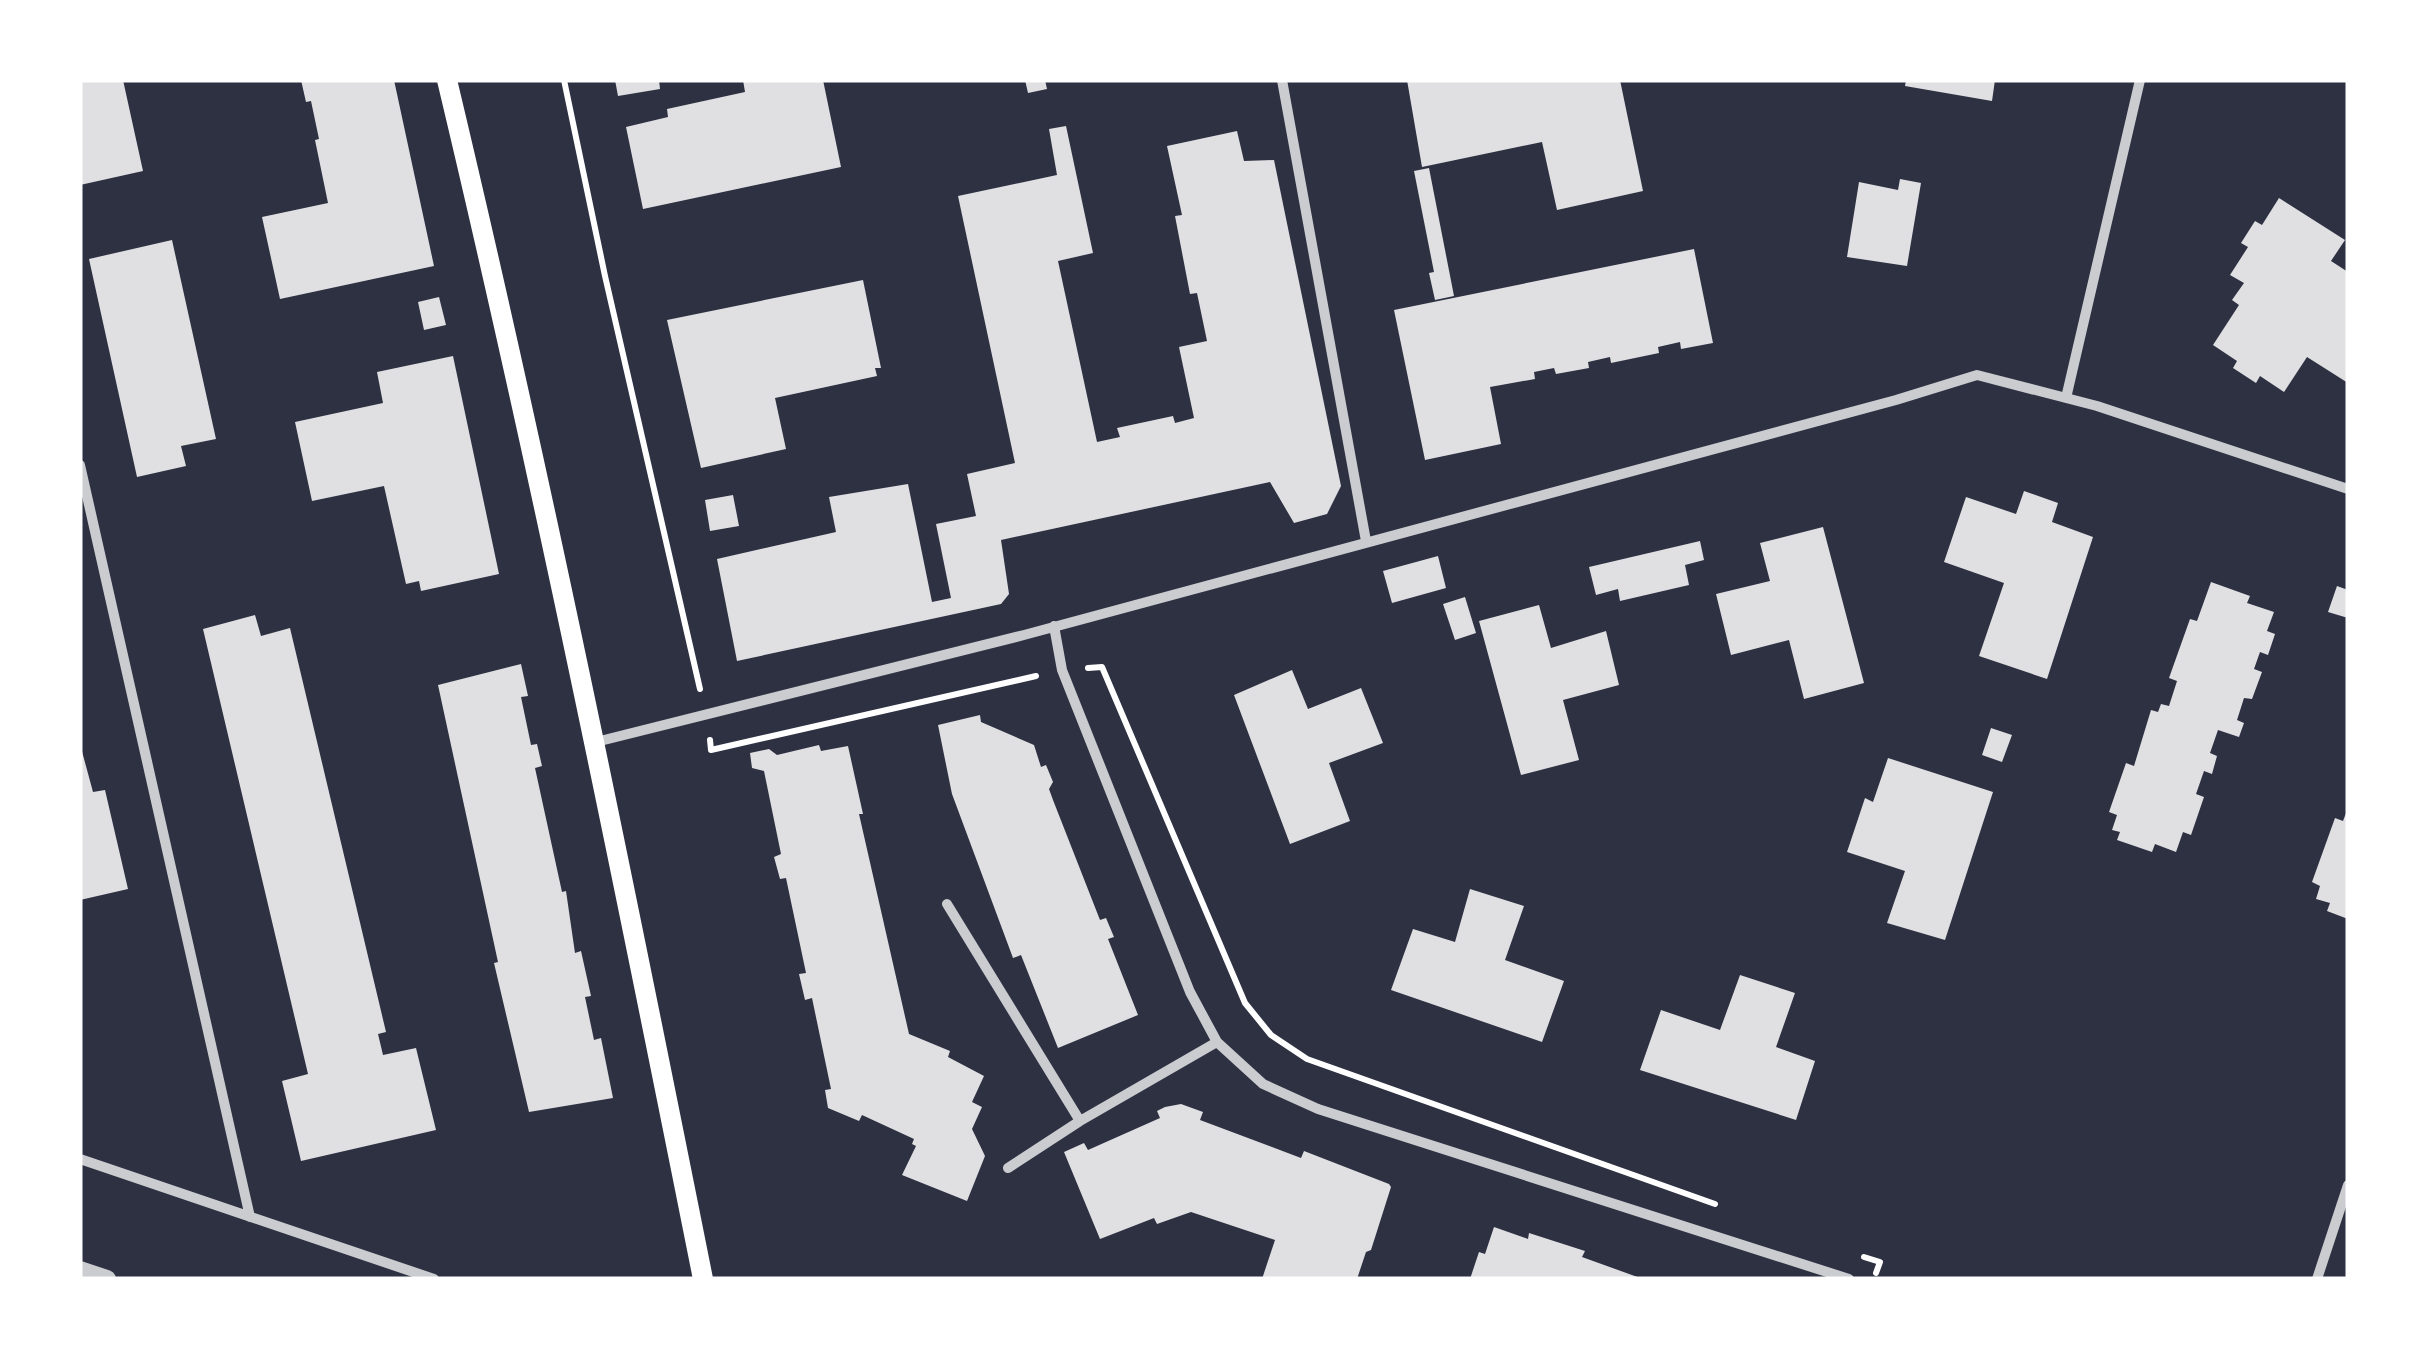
<svg xmlns="http://www.w3.org/2000/svg" width="2428" height="1359" font-family="'Archivo Narrow',sans-serif">
<style>
.building{fill:#e0e0e3}
.lines{fill:none;stroke-linecap:round;stroke-linejoin:round}
.path{stroke:#fff;stroke-width:6}
.minor{stroke:#caccd0;stroke-width:10}
.tertiary{stroke:#caccd0;stroke-width:18}
.secondary{stroke:#fff;stroke-width:20}
</style>
<rect width="100%" height="100%" fill="#2d3142"/>
<!-- building -->
<path class="building" d="M 80,80 L 123,80 L 143,171 L 80,185 Z
M 301,80 L 394,80 L 434,266 L 280,299 L 262,217 L 328,203 L 315,140 L 319,139 L 311,101 L 306,102 Z
M 615,80 L 659,80 L 660,89 L 618,96 Z
M 743,80 L 823,80 L 841,167 L 643,209 L 626,127 L 668,117 L 667,109 L 745,92 Z
M 1025,80 L 1045,80 L 1047,89 L 1028,93 Z
M 1407,80 L 1620,80 L 1643,191 L 1557,210 L 1542,142 L 1422,167 Z
M 1906,80 L 1995,80 L 1992,101 L 1905,86 Z
M 1066,126 L 1093,253 L 1058,261 L 1097,442 L 1120,437 L 1117,428 L 1173,416 L 1175,423 L 1194,418 L 1179,347 L 1207,341 L 1197,293 L 1190,294 L 1175,216 L 1182,215 L 1167,146 L 1237,131 L 1244,161 L 1274,160 L 1341,486 L 1327,514 L 1294,523 L 1270,482 L 1001,540 L 1009,594 L 1001,604 L 737,661 L 717,559 L 836,532 L 829,497 L 908,484 L 932,602 L 951,598 L 936,524 L 976,516 L 967,474 L 1015,463 L 958,196 L 1057,175 L 1049,129 Z
M 1429,168 L 1454,296 L 1435,300 L 1429,273 L 1434,272 L 1414,171 Z
M 1900,179 L 1921,183 L 1907,266 L 1847,257 L 1859,182 L 1898,190 Z
M 2279,198 L 2345,240 L 2331,261 L 2348,272 L 2348,383 L 2307,357 L 2284,392 L 2260,376 L 2256,383 L 2233,368 L 2237,361 L 2213,345 L 2239,305 L 2232,300 L 2244,283 L 2230,275 L 2248,247 L 2241,243 L 2255,221 L 2262,225 Z
M 172,240 L 216,439 L 181,446 L 186,466 L 137,477 L 89,259 Z
M 1694,249 L 1713,343 L 1681,349 L 1680,342 L 1658,347 L 1659,353 L 1611,363 L 1610,357 L 1588,362 L 1589,368 L 1556,374 L 1554,368 L 1534,372 L 1535,379 L 1490,387 L 1501,444 L 1425,460 L 1394,310 Z
M 863,280 L 881,368 L 875,368 L 877,376 L 775,398 L 786,449 L 701,468 L 667,320 Z
M 439,297 L 446,325 L 424,330 L 418,302 Z
M 453,356 L 499,574 L 421,591 L 419,581 L 406,584 L 384,486 L 312,501 L 295,422 L 383,403 L 377,372 Z
M 2024,491 L 2058,503 L 2052,522 L 2093,537 L 2047,679 L 1979,656 L 2004,583 L 1944,562 L 1966,497 L 2016,514 Z
M 733,495 L 739,526 L 710,531 L 705,500 Z
M 1823,527 L 1864,683 L 1804,699 L 1789,640 L 1731,655 L 1716,594 L 1770,581 L 1760,543 Z
M 1700,541 L 1704,560 L 1685,565 L 1689,585 L 1620,601 L 1618,589 L 1596,595 L 1589,567 Z
M 1438,556 L 1446,588 L 1392,603 L 1383,571 Z
M 2211,582 L 2250,596 L 2247,603 L 2274,612 L 2267,631 L 2275,634 L 2268,655 L 2260,652 L 2254,669 L 2262,672 L 2252,699 L 2244,698 L 2237,720 L 2244,723 L 2239,737 L 2218,730 L 2210,753 L 2217,756 L 2212,774 L 2204,771 L 2196,794 L 2204,797 L 2191,835 L 2183,832 L 2176,852 L 2155,844 L 2152,852 L 2117,840 L 2120,832 L 2112,830 L 2117,815 L 2109,812 L 2126,763 L 2134,766 L 2151,710 L 2158,712 L 2161,704 L 2169,706 L 2177,681 L 2169,678 L 2190,619 L 2197,621 Z
M 2337,586 L 2348,590 L 2348,618 L 2328,612 Z
M 1465,597 L 1476,633 L 1455,640 L 1443,604 Z
M 1539,605 L 1551,648 L 1606,631 L 1619,685 L 1563,700 L 1579,760 L 1521,775 L 1479,621 Z
M 255,615 L 261,636 L 290,628 L 386,1032 L 378,1034 L 383,1055 L 416,1048 L 436,1130 L 301,1161 L 282,1081 L 308,1074 L 203,629 Z
M 521,664 L 528,696 L 521,697 L 531,745 L 537,744 L 542,766 L 535,768 L 562,892 L 566,891 L 575,953 L 581,951 L 591,996 L 585,997 L 594,1040 L 601,1038 L 613,1098 L 529,1112 L 494,963 L 498,962 L 438,685 Z
M 1292,670 L 1308,709 L 1361,688 L 1383,743 L 1329,763 L 1350,821 L 1290,844 L 1234,695 Z
M 980,715 L 981,722 L 1034,745 L 1041,767 L 1046,765 L 1053,782 L 1049,789 L 1053,800 L 1100,920 L 1106,918 L 1114,937 L 1108,939 L 1138,1015 L 1058,1048 L 1021,955 L 1013,958 L 952,794 L 938,725 Z
M 1991,728 L 2012,735 L 2002,762 L 1982,755 Z
M 80,744 L 93,792 L 105,790 L 128,889 L 80,900 Z
M 819,745 L 821,751 L 848,746 L 863,814 L 859,814 L 909,1034 L 950,1051 L 948,1057 L 984,1076 L 972,1102 L 982,1107 L 972,1129 L 985,1156 L 967,1201 L 902,1175 L 916,1146 L 912,1144 L 914,1139 L 862,1115 L 859,1121 L 828,1108 L 825,1090 L 831,1089 L 812,998 L 805,1000 L 799,974 L 806,973 L 786,878 L 780,879 L 774,857 L 781,854 L 764,771 L 752,768 L 750,753 L 769,749 L 777,755 Z
M 1888,758 L 1993,792 L 1945,940 L 1887,923 L 1905,871 L 1847,852 L 1865,798 L 1873,802 Z
M 2348,808 L 2348,919 L 2327,911 L 2330,903 L 2316,899 L 2320,886 L 2312,882 L 2335,818 L 2343,821 Z
M 1470,889 L 1524,906 L 1505,960 L 1564,981 L 1542,1042 L 1391,990 L 1413,929 L 1455,942 Z
M 1740,975 L 1795,993 L 1776,1047 L 1815,1061 L 1796,1120 L 1640,1070 L 1661,1010 L 1720,1030 Z
M 1181,1104 L 1203,1112 L 1200,1120 L 1301,1158 L 1304,1151 L 1389,1184 L 1391,1187 L 1371,1250 L 1366,1252 L 1357,1279 L 1262,1279 L 1275,1240 L 1191,1212 L 1157,1224 L 1154,1218 L 1100,1239 L 1064,1152 L 1084,1143 L 1088,1150 L 1160,1118 L 1157,1111 L 1165,1107 Z
M 1494,1227 L 1528,1239 L 1529,1233 L 1585,1251 L 1582,1257 L 1643,1279 L 1470,1279 L 1479,1252 L 1485,1254 Z"/>
<g class="lines">
<!-- path -->
<path class="path" d="M 564,80 L 605,276 L 700,689
M 1088,668 L 1102,667 L 1245,1003 L 1271,1035 L 1307,1059 L 1715,1204
M 710,740 L 711,750 L 1036,676
M 1864,1257 L 1880,1262 L 1876,1273"/>
<!-- minor -->
<path class="minor" d="M 1282,80 L 1366,541
M 2066,398 L 2140,80
M 80,465 L 250,1217
M 1054,626 L 1062,670 L 1190,992 L 1217,1042 L 1263,1084 L 1318,1109 L 1849,1279
M 596,742 L 1024,635 L 1896,400 L 1977,375 L 2097,406 L 2348,489
M 947,904 L 1080,1121
M 80,1159 L 434,1279
M 1008,1168 L 1080,1121 L 1217,1042
M 2317,1279 L 2348,1185"/>
<!-- tertiary -->
<path class="tertiary" d="M 80,1270 L 107,1279"/>
<!-- secondary -->
<path class="secondary" d="M 447,80 C 542,478 623,878 703,1279"/>
</g>
<!-- border -->
<rect width="2428" height="1359" fill="none" stroke="#ffffff" stroke-width="165"/>
</svg>
